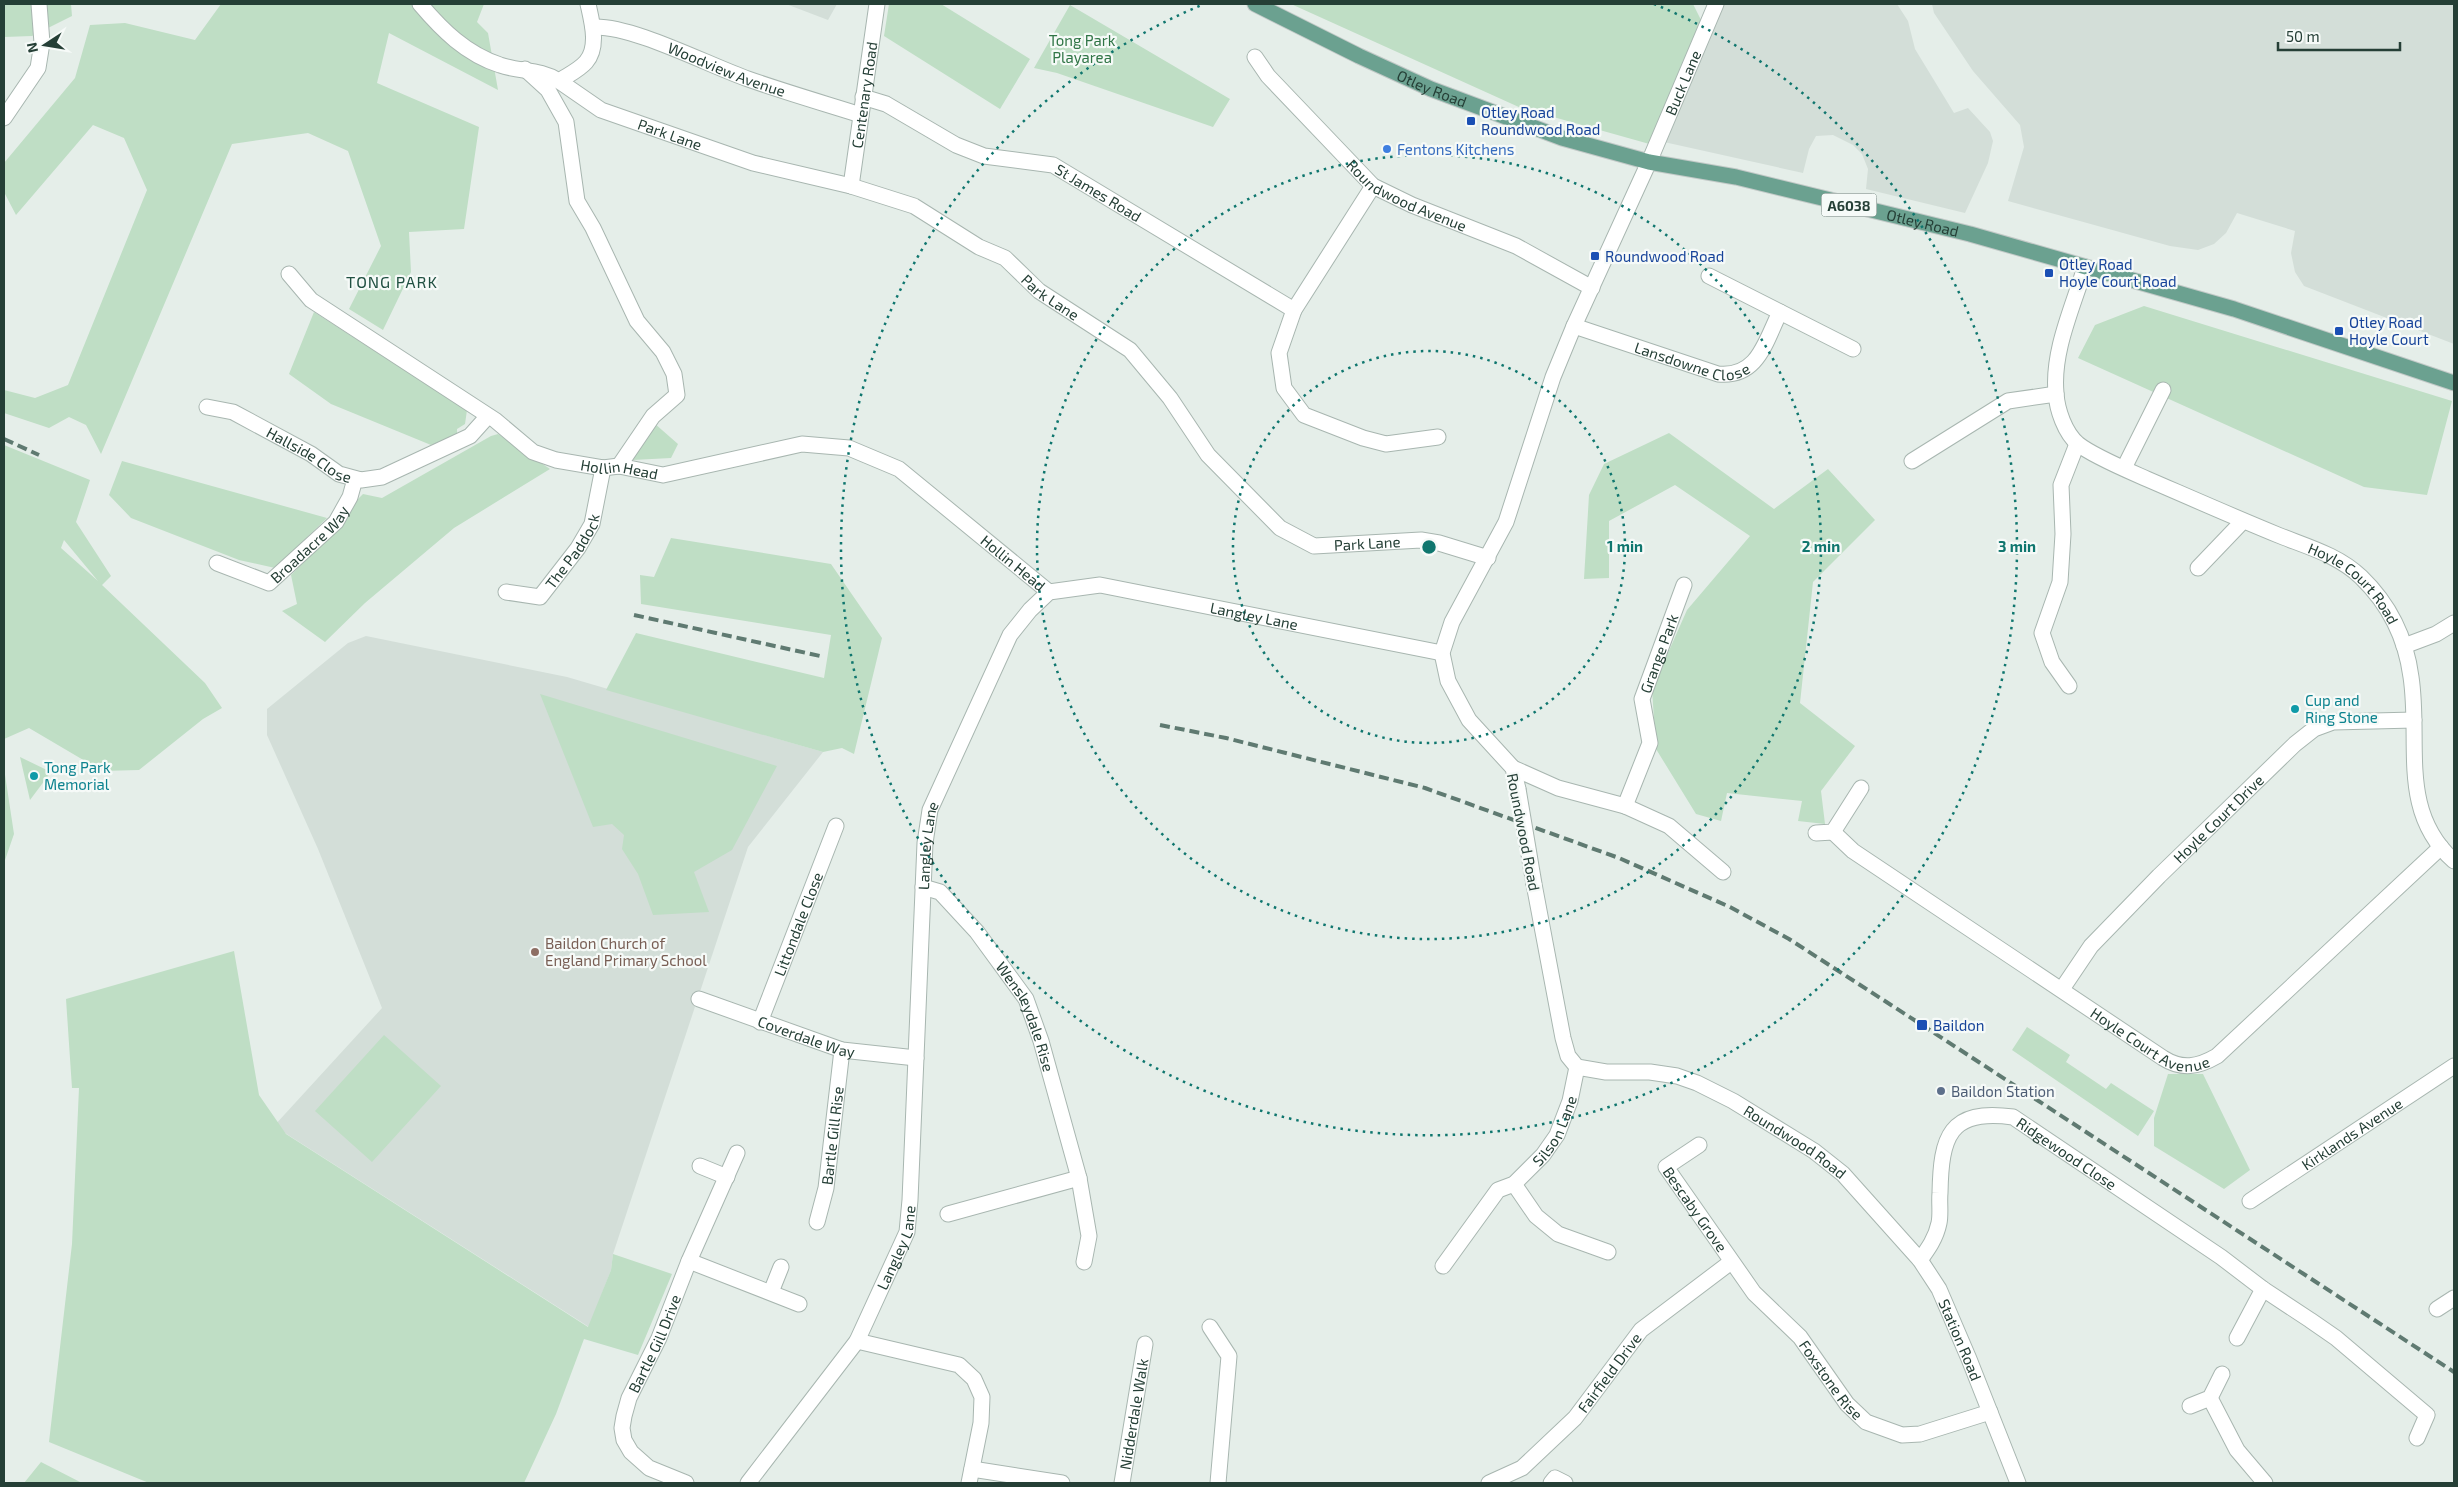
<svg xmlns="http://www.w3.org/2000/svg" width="2458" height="1487" font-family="'Exo 2',sans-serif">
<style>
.built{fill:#d3ded8}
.green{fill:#bfdec5;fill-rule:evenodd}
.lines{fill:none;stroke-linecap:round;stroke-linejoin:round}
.minor-casing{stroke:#a8b6b0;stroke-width:17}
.major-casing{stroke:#c2c9c7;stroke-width:17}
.minor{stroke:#fff;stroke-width:15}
.major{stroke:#6ba190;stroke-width:15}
.rail{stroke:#5f7a71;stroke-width:4;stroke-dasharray:10 5;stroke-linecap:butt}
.minor-bridge-casing{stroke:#a8b6b0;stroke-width:17;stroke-linecap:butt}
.minor-bridge{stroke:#fff;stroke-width:15}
.ring{fill:none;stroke:#0f766e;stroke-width:2.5;stroke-dasharray:2.5 5}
.transit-dot{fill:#1a4fb4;stroke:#f6faf8;stroke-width:2}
.shop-dot{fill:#3f7fe0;stroke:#f6faf8;stroke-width:2}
.culture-dot{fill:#0f9aa8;stroke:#f6faf8;stroke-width:2}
.education-dot{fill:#8d6e63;stroke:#f6faf8;stroke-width:2}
.service-dot{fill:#5c6f8a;stroke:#f6faf8;stroke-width:2}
.labels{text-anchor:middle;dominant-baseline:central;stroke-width:4.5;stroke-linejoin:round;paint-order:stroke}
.shield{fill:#f6faf8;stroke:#647770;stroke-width:1}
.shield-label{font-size:14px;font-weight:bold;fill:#253f36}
.park-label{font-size:15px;fill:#307546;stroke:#f6faf8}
.street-label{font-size:15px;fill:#253f36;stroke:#f6faf8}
.transit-label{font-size:15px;fill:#164399;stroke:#f6faf8;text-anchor:start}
.shop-label{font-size:15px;fill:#366cbe;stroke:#f6faf8;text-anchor:start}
.culture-label{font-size:15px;fill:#0d838f;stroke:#f6faf8;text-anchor:start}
.education-label{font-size:15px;fill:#785e54;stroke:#f6faf8;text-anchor:start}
.service-label{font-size:15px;fill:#4e5e75;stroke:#f6faf8;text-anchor:start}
.neighbourhood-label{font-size:16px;letter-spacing:1px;fill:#215142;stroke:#f6faf8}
.centre{fill:#0f766e;stroke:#f6faf8;stroke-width:2.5}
.ring-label{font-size:15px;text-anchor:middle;font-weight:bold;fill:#0f766e;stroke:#f6faf8;stroke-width:4.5;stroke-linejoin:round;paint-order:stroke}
</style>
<rect width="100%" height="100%" fill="#e5eee9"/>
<!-- built -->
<path class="built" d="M 786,4 L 837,4 L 828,20 Z
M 1722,4 L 1897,4 L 1908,21 L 1915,49 L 1954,113 L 1968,108 L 1990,132 L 1993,141 L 1988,163 L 1965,213 L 1866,189 L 1868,169 L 1862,154 L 1853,145 L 1833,135 L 1816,136 L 1809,149 L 1803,173 L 1664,142 Z
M 1932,4 L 2454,4 L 2454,344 L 2304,286 L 2295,272 L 2291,253 L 2295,231 L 2237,213 L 2226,233 L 2214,244 L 2198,250 L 2170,246 L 2008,201 L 2024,147 L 2020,125 L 1973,71 L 1934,13 Z
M 366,636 L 567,677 L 823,752 L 748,847 L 613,1254 L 611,1270 L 589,1327 L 274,1126 L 382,1008 L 318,849 L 267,735 L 267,709 L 348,643 Z"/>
<!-- green -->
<path class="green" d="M 4,4 L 71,4 L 72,16 L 32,36 L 4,37 Z
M 221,4 L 484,4 L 477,22 L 488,33 L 498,90 L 389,33 L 377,83 L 479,127 L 464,229 L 409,232 L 411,272 L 383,330 L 349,309 L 381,246 L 348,151 L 308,133 L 232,144 L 101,454 L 86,425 L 69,417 L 49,428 L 4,413 L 4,390 L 35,398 L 68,385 L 147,190 L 124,138 L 93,125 L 16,215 L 4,192 L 4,163 L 75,78 L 90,25 L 125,23 L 195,40 Z
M 889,4 L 941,4 L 1030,59 L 1000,109 L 884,36 Z
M 1291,4 L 1693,4 L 1702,22 L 1653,145 L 1521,108 Z
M 1070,5 L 1230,99 L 1213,127 L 1057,73 L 1034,68 Z
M 2144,306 L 2452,401 L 2427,495 L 2364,487 L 2078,358 L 2095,325 Z
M 314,312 L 467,410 L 465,424 L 457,429 L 457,435 L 431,445 L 331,404 L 289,374 Z
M 654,423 L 678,444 L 671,458 L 633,460 L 635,450 Z
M 1669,433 L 1774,509 L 1828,469 L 1875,520 L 1813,582 L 1800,703 L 1855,746 L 1821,791 L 1825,824 L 1798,821 L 1802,801 L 1727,793 L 1721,821 L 1696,814 L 1656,749 L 1652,689 L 1687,610 L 1750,536 L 1675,485 L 1609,521 L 1609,578 L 1584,579 L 1589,495 L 1604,464 Z
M 498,434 L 550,469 L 454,528 L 365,603 L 325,642 L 282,611 L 297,604 L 291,575 L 340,526 L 355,502 L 363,494 L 382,498 L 491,436 Z
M 4,445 L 90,480 L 76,522 L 111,576 L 102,585 L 205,683 L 222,708 L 203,719 L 139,770 L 102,771 L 29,728 L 4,739 ZM 64,540 L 98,581 L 61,548 Z
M 122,461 L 327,518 L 275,568 L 239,560 L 131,518 L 109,495 Z
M 671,538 L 831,564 L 882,638 L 854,754 L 842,748 L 823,752 L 606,690 L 636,633 L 824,678 L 831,635 L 641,604 L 640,575 L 654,577 Z
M 540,694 L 777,766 L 732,850 L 694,872 L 709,912 L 653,915 L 638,874 L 622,849 L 624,835 L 612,824 L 593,827 Z
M 20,757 L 51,772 L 30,800 Z
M 4,768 L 14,834 L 4,863 Z
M 234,951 L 259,1095 L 286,1134 L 588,1327 L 611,1270 L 613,1254 L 672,1274 L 638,1355 L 584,1339 L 556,1414 L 524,1483 L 149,1483 L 49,1442 L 72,1244 L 79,1088 L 72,1088 L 66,999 Z
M 2027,1027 L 2070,1055 L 2066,1062 L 2106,1089 L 2111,1083 L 2154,1111 L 2138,1136 L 2012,1050 Z
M 384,1035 L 441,1086 L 372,1162 L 315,1111 Z
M 2168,1074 L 2203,1074 L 2250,1170 L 2224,1189 L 2154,1146 L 2154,1118 Z
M 41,1462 L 82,1483 L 24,1483 Z"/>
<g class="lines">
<!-- minor casing -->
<g class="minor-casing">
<g id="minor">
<path d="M 420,4 C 442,30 466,54 500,65 C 520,72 540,69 559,81 C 568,75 579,70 586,62 C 599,47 592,22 588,4"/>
<path id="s1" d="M 593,27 C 632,25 708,65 748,79 C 785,92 823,103 861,115"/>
<path id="s2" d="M 1255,57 L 1268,76 L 1373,186 L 1412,205 L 1516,246 L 1592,288"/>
<path d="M 525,69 L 548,90 L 566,122 L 577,201 L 593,228 L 637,321 L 663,352 L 674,374 L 677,395 L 653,416 L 619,466"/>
<path id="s3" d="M 559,81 L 601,110 L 753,163 L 851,186 L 914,206 L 979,247 L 1005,258 L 1039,291 L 1130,350 L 1170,398 L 1208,455 L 1280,528 L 1314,546 L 1421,540 L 1439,543 L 1488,558"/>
<path id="s4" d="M 863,97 L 886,104 L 956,145 L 984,156 L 1053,165 L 1294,310"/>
<path d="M 4,118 L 38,68 L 42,43 L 39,4"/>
<path id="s5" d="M 851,186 L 877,4"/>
<path d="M 1373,186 L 1294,310 L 1279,353 L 1284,388 L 1304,415 L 1363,438 L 1386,444 L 1438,437"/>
<path id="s6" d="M 2085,267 C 2073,307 2052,351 2056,393 C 2057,410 2065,433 2078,444 C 2093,456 2129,471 2147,479 C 2191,498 2234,517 2278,535 C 2308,547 2338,555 2361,577 C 2389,604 2406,639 2411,677 C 2421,743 2398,811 2454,861"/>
<path id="s7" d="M 289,274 L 311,300 L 495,420 L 533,452 L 556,460 L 603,468 L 619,466 L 663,475 L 802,444 L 849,448 L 899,469 L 1049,592"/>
<path d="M 1709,276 L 1853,349"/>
<path id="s8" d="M 1574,326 L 1718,374 C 1758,378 1765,342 1780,312"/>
<path id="s9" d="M 207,407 L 233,412 L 311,454 L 339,474 L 361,480 L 382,477 L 470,436 L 488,416"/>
<path d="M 1912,461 L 2008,401 L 2056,394"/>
<path d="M 2124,468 L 2163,390"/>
<path id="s10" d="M 217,563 L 269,583 L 336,522 L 350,497 L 355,479"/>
<path d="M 2198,568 L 2243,521"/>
<path id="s11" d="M 506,592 L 540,597 L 578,548 L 592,524 L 603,468"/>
<path d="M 2404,646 L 2436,634 L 2454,623"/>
<path d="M 2069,686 L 2052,662 L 2042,633 L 2060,582 L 2063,534 L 2061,485 L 2077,444"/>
<path d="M 1513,768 L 1558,788 L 1625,806 L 1669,826 L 1723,872"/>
<path id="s12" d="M 1518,789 L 1513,768 L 1469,720 L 1448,681 L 1442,653 L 1452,622 L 1506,522 L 1553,377 L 1574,326 L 1649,162 L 1716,4"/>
<path id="s13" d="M 1625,806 L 1650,743 L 1642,699 L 1684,585"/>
<path id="s14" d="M 1833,832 L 1853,851 L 2163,1058 C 2182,1070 2198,1067 2217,1056 L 2441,847"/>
<path d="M 1816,833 L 1833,832 L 1861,788"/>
<path id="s15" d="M 1534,884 L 1563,1038 L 1568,1056 L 1577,1067 L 1606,1072 L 1650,1072 L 1677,1076 L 1697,1083 L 1733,1101 L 1814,1151 L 1843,1174 L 1920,1260 L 1939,1289 L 1969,1359 L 2018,1483"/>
<path id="s16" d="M 923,887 L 940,892 L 977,932 L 1026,999 L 1041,1041 L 1079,1178 L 1089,1236 L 1084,1262"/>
<path id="s17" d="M 2062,989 L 2091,946 L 2159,876 L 2295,744 L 2314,729 L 2333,722 L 2414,720"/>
<path id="s18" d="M 699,999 L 842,1050 L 916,1058"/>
<path id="s19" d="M 760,1022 L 836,826"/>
<path id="s20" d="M 1699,1145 L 1666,1167 L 1754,1293 L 1800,1337 L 1847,1404 L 1866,1422 L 1902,1435 L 1920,1434 L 1990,1412"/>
<path d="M 700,1166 L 727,1177"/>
<path d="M 1514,1184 L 1536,1216 L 1558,1234 L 1608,1252"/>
<path id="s21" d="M 2250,1201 L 2454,1066"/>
<path d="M 948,1214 L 1079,1178"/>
<path id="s22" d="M 817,1222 L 826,1188 L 842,1050"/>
<path id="s23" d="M 1920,1260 C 1928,1249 1936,1238 1939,1223 C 1941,1214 1939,1202 1940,1193 C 1941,1137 1949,1108 2013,1117 L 2221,1257 L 2263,1289 L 2310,1320 L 2336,1338 L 2427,1415 L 2417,1438"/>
<path d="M 689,1261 L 799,1304"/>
<path id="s24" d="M 1443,1266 L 1498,1190 L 1514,1184 L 1543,1155 L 1557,1135 L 1570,1101 L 1577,1067"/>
<path d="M 771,1292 L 781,1267"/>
<path d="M 2437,1309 L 2454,1298"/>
<path d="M 1210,1327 L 1229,1356 L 1218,1483"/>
<path d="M 2237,1338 L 2263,1289"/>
<path d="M 857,1341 L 959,1365 L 974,1379 L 982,1397 L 981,1423 L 969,1483"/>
<path d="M 2210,1398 L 2237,1450 L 2265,1483"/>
<path d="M 2190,1406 L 2210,1398 L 2222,1374"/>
<path d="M 972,1469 L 1062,1483"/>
<path id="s25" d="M 686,1483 L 649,1468 L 631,1452 L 624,1440 L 622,1428 L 624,1416 L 629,1398 L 659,1338 L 689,1261 L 737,1153"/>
<path id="s26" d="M 748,1483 L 857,1341 L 907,1232 L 910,1200 L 925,843 L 930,810 L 1010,635 L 1030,610 L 1049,592 L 1100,585 L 1442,653"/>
<path id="s27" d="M 1122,1483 L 1145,1344"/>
<path id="s28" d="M 1489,1483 L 1522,1468 L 1575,1418 L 1641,1330 L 1731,1262"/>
<path d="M 1551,1483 L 1555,1478 L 1565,1483"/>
</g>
</g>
<!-- major casing -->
<g class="major-casing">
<g id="major">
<path id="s29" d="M 1255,4 L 1359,56 L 1431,89 L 1562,138 L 1649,162 L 1736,177 L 1970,234 L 2234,309 L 2454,383"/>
</g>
</g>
<!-- minor -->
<use href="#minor" class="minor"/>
<!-- major -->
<use href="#major" class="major"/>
<!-- rail -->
<path class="rail" d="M 4,439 L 39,455
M 634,615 L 820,656
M 1160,725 L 1226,738 L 1425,788 L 1619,858 L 1730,907 L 1789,939 L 1922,1025 L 2454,1372"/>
<!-- minor-bridge casing -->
<g class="minor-bridge-casing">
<path id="minor-bridge" d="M 1518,789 L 1534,884"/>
</g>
<!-- minor-bridge -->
<use href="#minor-bridge" class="minor-bridge"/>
</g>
<!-- distance rings -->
<g class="ring">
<circle cx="1429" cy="547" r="196"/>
<circle cx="1429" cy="547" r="392"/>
<path d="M1654 4A588 588 0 1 1 1204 4"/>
</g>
<!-- markers -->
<g class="transit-dot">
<rect x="1466" y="116" width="10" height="10" rx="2.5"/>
<rect x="1590" y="251" width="10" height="10" rx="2.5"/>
<rect x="2044" y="268" width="10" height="10" rx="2.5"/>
<rect x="2334" y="326" width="10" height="10" rx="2.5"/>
<rect x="1916" y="1019" width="12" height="12" rx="2.5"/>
</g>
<circle class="shop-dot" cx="1387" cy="149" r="5"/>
<g class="culture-dot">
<circle cx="2295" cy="709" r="5"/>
<circle cx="34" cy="776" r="5"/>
</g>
<circle class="education-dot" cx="535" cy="952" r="5"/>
<circle class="service-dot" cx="1941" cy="1091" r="5"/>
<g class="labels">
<!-- shield labels -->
<rect class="shield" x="1821.5" y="193.5" width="55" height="23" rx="4"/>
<g class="shield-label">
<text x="1849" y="205">A6038</text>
</g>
<!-- park labels -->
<g class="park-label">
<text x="1082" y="40">Tong Park<tspan x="1082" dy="17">Playarea</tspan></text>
</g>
<!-- street labels -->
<g class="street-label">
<text stroke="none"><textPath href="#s1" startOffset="141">Woodview Avenue</textPath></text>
<text stroke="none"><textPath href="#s12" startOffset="780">Buck Lane</textPath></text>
<text stroke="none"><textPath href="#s29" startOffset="196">Otley Road</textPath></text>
<text stroke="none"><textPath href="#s5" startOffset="92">Centenary Road</textPath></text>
<text stroke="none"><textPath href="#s3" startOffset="124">Park Lane</textPath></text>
<text stroke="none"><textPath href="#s2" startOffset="209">Roundwood Avenue</textPath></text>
<text stroke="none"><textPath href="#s4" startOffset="258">St James Road</textPath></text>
<text stroke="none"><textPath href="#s29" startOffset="706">Otley Road</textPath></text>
<text stroke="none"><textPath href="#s3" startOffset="544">Park Lane</textPath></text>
<text stroke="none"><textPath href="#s8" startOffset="124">Lansdowne Close</textPath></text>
<text stroke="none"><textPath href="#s9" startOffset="114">Hallside Close</textPath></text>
<text stroke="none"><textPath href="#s7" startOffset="392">Hollin Head</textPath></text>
<text stroke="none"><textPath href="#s10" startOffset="112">Broadacre Way</textPath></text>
<text stroke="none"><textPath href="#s3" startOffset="965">Park Lane</textPath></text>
<text stroke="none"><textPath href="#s11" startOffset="91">The Paddock</textPath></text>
<text stroke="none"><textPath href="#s7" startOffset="828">Hollin Head</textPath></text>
<text stroke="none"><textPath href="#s6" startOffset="499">Hoyle Court Road</textPath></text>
<text stroke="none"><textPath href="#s26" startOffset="1181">Langley Lane</textPath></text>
<text stroke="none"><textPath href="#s13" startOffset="161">Grange Park</textPath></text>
<text stroke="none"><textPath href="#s17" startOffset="232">Hoyle Court Drive</textPath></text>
<text transform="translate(1524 832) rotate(79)">Roundwood Road</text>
<text stroke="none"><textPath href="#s26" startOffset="686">Langley Lane</textPath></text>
<text stroke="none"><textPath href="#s19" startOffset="105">Littondale Close</textPath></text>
<text stroke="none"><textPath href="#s16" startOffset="171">Wensleydale Rise</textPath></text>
<text stroke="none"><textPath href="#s14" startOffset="382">Hoyle Court Avenue</textPath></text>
<text stroke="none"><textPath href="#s18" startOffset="114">Coverdale Way</textPath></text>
<text stroke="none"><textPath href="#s24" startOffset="179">Silson Lane</textPath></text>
<text stroke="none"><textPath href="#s21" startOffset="122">Kirklands Avenue</textPath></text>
<text stroke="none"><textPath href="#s22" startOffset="88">Bartle Gill Rise</textPath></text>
<text stroke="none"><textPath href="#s15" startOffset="426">Roundwood Road</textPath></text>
<text stroke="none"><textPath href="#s23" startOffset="266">Ridgewood Close</textPath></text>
<text stroke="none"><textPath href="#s20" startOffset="91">Bescaby Grove</textPath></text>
<text stroke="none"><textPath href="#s26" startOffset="281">Langley Lane</textPath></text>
<text stroke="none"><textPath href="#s15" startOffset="689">Station Road</textPath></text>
<text stroke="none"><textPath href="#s25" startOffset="181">Bartle Gill Drive</textPath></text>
<text stroke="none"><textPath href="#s28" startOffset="166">Fairfield Drive</textPath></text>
<text stroke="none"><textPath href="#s20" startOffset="310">Foxstone Rise</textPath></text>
<text stroke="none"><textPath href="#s27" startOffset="70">Nidderdale Walk</textPath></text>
</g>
<!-- transit labels -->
<g class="transit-label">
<text x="1481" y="112">Otley Road<tspan x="1481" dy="17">Roundwood Road</tspan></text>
<text x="1605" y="256">Roundwood Road</text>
<text x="2059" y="264">Otley Road<tspan x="2059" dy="17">Hoyle Court Road</tspan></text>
<text x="2349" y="322">Otley Road<tspan x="2349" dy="17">Hoyle Court</tspan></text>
<text x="1933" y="1025">Baildon</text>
</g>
<!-- shop labels -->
<g class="shop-label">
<text x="1397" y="149">Fentons Kitchens</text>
</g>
<!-- culture labels -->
<g class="culture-label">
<text x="2305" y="700">Cup and<tspan x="2305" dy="17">Ring Stone</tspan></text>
<text x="44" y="767">Tong Park<tspan x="44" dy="17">Memorial</tspan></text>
</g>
<!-- education labels -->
<g class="education-label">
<text x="545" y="943">Baildon Church of<tspan x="545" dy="17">England Primary School</tspan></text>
</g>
<!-- service labels -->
<g class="service-label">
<text x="1951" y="1091">Baildon Station</text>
</g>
<!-- neighbourhood labels -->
<g class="neighbourhood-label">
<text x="392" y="281">TONG PARK</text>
</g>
</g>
<circle cx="1429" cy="547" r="8" class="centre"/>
<g class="ring-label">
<text x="1625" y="552">1 min</text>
<text x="1821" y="552">2 min</text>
<text x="2017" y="552">3 min</text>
</g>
<!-- border -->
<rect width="2458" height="1487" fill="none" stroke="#253f36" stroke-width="10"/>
<!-- north arrow -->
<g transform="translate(45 45) rotate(258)" stroke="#f6faf8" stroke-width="4" paint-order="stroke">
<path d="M0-4L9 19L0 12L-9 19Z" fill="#253f36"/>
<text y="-8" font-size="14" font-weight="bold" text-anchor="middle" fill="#253f36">N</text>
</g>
<!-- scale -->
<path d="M2278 42v8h122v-8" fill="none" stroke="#253f36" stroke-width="2.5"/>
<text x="2286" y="42" font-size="15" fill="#253f36" stroke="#f6faf8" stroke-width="4" paint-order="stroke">50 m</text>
</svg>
